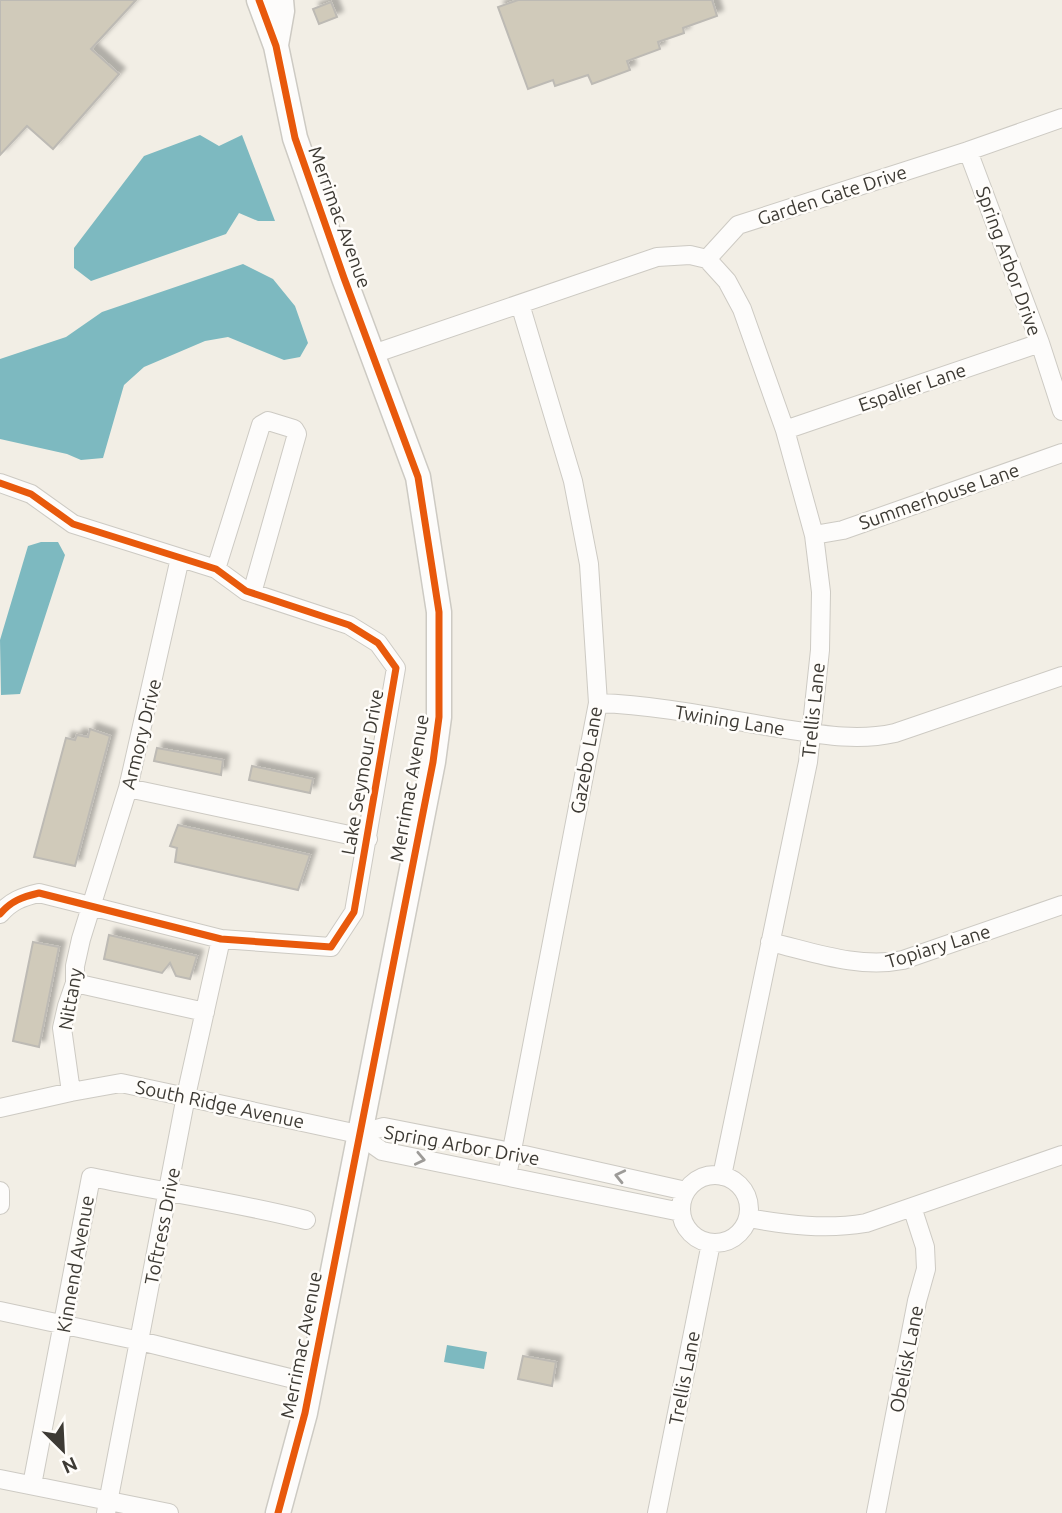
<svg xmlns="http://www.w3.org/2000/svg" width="1062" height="1513" font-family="Ubuntu,sans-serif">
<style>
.water{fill:#7db9c0}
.building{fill:#d0caba;stroke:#bdbab4;stroke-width:2;filter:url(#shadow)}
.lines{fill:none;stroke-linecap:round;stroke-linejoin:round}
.street-casing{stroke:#cdcac3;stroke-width:20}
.secondary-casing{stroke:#cdcac3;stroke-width:27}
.street{stroke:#fdfcfb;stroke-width:18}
.secondary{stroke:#fdfcfb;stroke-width:24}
.cycleway-casing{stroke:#fffdfa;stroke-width:11}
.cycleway{stroke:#e8590c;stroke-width:7}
.oneway{stroke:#9d9b98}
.labels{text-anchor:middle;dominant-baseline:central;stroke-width:5;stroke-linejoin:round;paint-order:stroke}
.street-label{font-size:19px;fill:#3d3a34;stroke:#fffdfa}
</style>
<defs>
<filter id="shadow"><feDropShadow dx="6" dy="-6" stdDeviation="2" flood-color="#0004"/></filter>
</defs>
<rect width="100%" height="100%" fill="#f2eee5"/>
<!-- water -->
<path class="water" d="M 200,135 L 219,146 L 242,135 L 275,221 L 258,221 L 239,213 L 226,234 L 91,281 L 74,268 L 74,248 L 144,156 Z
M 243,264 L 273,279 L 295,306 L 308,343 L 300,357 L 284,360 L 228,337 L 205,341 L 144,367 L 124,385 L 103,458 L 81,460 L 67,454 L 0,439 L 0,359 L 66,337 L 102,312 Z
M 41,542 L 58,542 L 65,555 L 20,694 L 1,695 L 0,640 L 28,546 Z
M 447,1345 L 487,1352 L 484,1369 L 444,1362 Z"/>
<!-- building -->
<path class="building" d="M 0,0 L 136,0 L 91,49 L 119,74 L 53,149 L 27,126 L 0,155 Z
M 518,0 L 712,0 L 717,16 L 683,28 L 684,33 L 658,42 L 660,49 L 627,61 L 630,70 L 592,84 L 588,75 L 555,86 L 553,80 L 528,89 L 498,7 Z
M 331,2 L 337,17 L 319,24 L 313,9 Z
M 90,729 L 110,736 L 75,866 L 34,857 L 66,738 L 75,740 L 77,735 L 88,737 Z
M 157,748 L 223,760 L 221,775 L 154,761 Z
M 252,766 L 313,779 L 310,793 L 249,780 Z
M 178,825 L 310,855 L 298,890 L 175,862 L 177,848 L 170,846 Z
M 109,935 L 197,956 L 190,979 L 176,976 L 170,963 L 162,973 L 104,959 Z
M 33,942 L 59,947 L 39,1047 L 13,1041 Z
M 523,1356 L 556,1362 L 552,1386 L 518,1379 Z"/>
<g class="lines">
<!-- street casing -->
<g class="street-casing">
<path id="street" d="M 968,151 L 1040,343 L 1062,411
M 707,259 L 727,281 L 742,309 L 785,430 L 814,535 L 821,592 L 820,650 L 808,762 L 722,1176
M 707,259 L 738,225 L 968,151 L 1062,118
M 373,354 L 657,257 L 690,255 L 707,259
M 785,430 L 1040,343
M 0,483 L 31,494 L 73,524 L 216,569 L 246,591 L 349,625 L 378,643 L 396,668 L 354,912 L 331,947 L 221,939 L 39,893 C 22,897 11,901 0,914
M 814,535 L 843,530 L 1062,453
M 216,569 L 261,425 L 268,421 L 294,429 L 297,434 L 252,593
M 598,703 C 658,705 719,718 778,728 C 817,734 856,742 895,733 L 1062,676
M 128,788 L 368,839
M 770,942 C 813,952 858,969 903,960 L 1062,905
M 75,983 L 205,1012
M 71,1092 L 62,1028 L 67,1006 L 75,983 L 75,966 L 81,939 L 128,788 L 180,558
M 0,1108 L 71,1092 L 121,1083 L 358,1134 L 382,1151 L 681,1212
M 358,1134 L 384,1127 L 511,1152 L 686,1191
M681 1209a34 34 0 1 1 68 0a34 34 0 1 1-68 0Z
M 507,1176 L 598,703 L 589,564 L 573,481 L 520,304
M 0,1191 L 0,1205
M 748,1218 C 789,1225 825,1230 866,1223 L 1062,1155
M 0,1311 L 140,1341 L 310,1383
M 0,1479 L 169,1513
M 32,1485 L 91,1177 C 163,1192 235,1202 306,1220
M 106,1513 L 186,1096 L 221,939
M 657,1513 L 711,1243
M 876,1513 L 917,1301 L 926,1269 L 925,1247 L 912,1207"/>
</g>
<!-- secondary casing -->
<g class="secondary-casing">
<path id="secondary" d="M 259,0 L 276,46 L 295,138 L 344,278 L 418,477 L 439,612 L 439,717 L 433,762 L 305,1413 L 278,1513
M 276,45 L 282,11 L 281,0"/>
</g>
<!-- street -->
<use href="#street" class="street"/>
<!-- secondary -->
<use href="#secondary" class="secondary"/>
<!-- cycleway casing -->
<g class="cycleway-casing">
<path id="cycleway" d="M 259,0 L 276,46 L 295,138 L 344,278 L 418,477 L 439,612 L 439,717 L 433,762 L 305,1413 L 278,1513
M 0,483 L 31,494 L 73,524 L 216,569 L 246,591 L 349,625 L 378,643 L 396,668 L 354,912 L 331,947 L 221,939 L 39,893 C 22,897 11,901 0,914"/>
</g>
<!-- cycleway -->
<use href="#cycleway" class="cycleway"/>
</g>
<!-- one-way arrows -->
<defs><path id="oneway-chevron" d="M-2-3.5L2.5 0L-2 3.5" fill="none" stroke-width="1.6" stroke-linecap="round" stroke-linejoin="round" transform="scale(1.75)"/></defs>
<g class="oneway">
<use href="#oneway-chevron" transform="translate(420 1159) rotate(12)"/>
<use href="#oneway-chevron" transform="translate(620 1176) rotate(-167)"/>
</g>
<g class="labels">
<!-- street labels -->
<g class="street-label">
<text transform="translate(832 195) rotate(-18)">Garden Gate Drive</text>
<text transform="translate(340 217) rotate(70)">Merrimac Avenue</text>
<text transform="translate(1009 261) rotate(70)">Spring Arbor Drive</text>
<text transform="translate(912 387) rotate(-19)">Espalier Lane</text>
<text transform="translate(939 496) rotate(-19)">Summerhouse Lane</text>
<text transform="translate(813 710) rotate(-84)">Trellis Lane</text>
<text transform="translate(730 720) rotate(9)">Twining Lane</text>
<text transform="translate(141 734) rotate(-76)">Armory Drive</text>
<text transform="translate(586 760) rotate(-80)">Gazebo Lane</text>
<text transform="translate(362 772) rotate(-80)">Lake Seymour Drive</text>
<text transform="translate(409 788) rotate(-80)">Merrimac Avenue</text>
<text transform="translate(938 946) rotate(-17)">Topiary Lane</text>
<text transform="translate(70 999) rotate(-80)">Nittany</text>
<text transform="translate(220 1104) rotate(12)">South Ridge Avenue</text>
<text transform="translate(462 1145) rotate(10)">Spring Arbor Drive</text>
<text transform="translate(162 1226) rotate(-79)">Toftress Drive</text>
<text transform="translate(75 1264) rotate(-80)">Kinnend Avenue</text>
<text transform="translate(301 1345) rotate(-79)">Merrimac Avenue</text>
<text transform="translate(906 1359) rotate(-79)">Obelisk Lane</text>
<text transform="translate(684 1378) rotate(-79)">Trellis Lane</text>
</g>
</g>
<!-- north arrow -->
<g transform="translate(63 1450) rotate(156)" stroke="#fffdfa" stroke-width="5" paint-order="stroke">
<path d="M0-5L12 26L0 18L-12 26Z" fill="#3d3a34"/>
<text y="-10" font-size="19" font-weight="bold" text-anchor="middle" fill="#3d3a34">N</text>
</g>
</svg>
